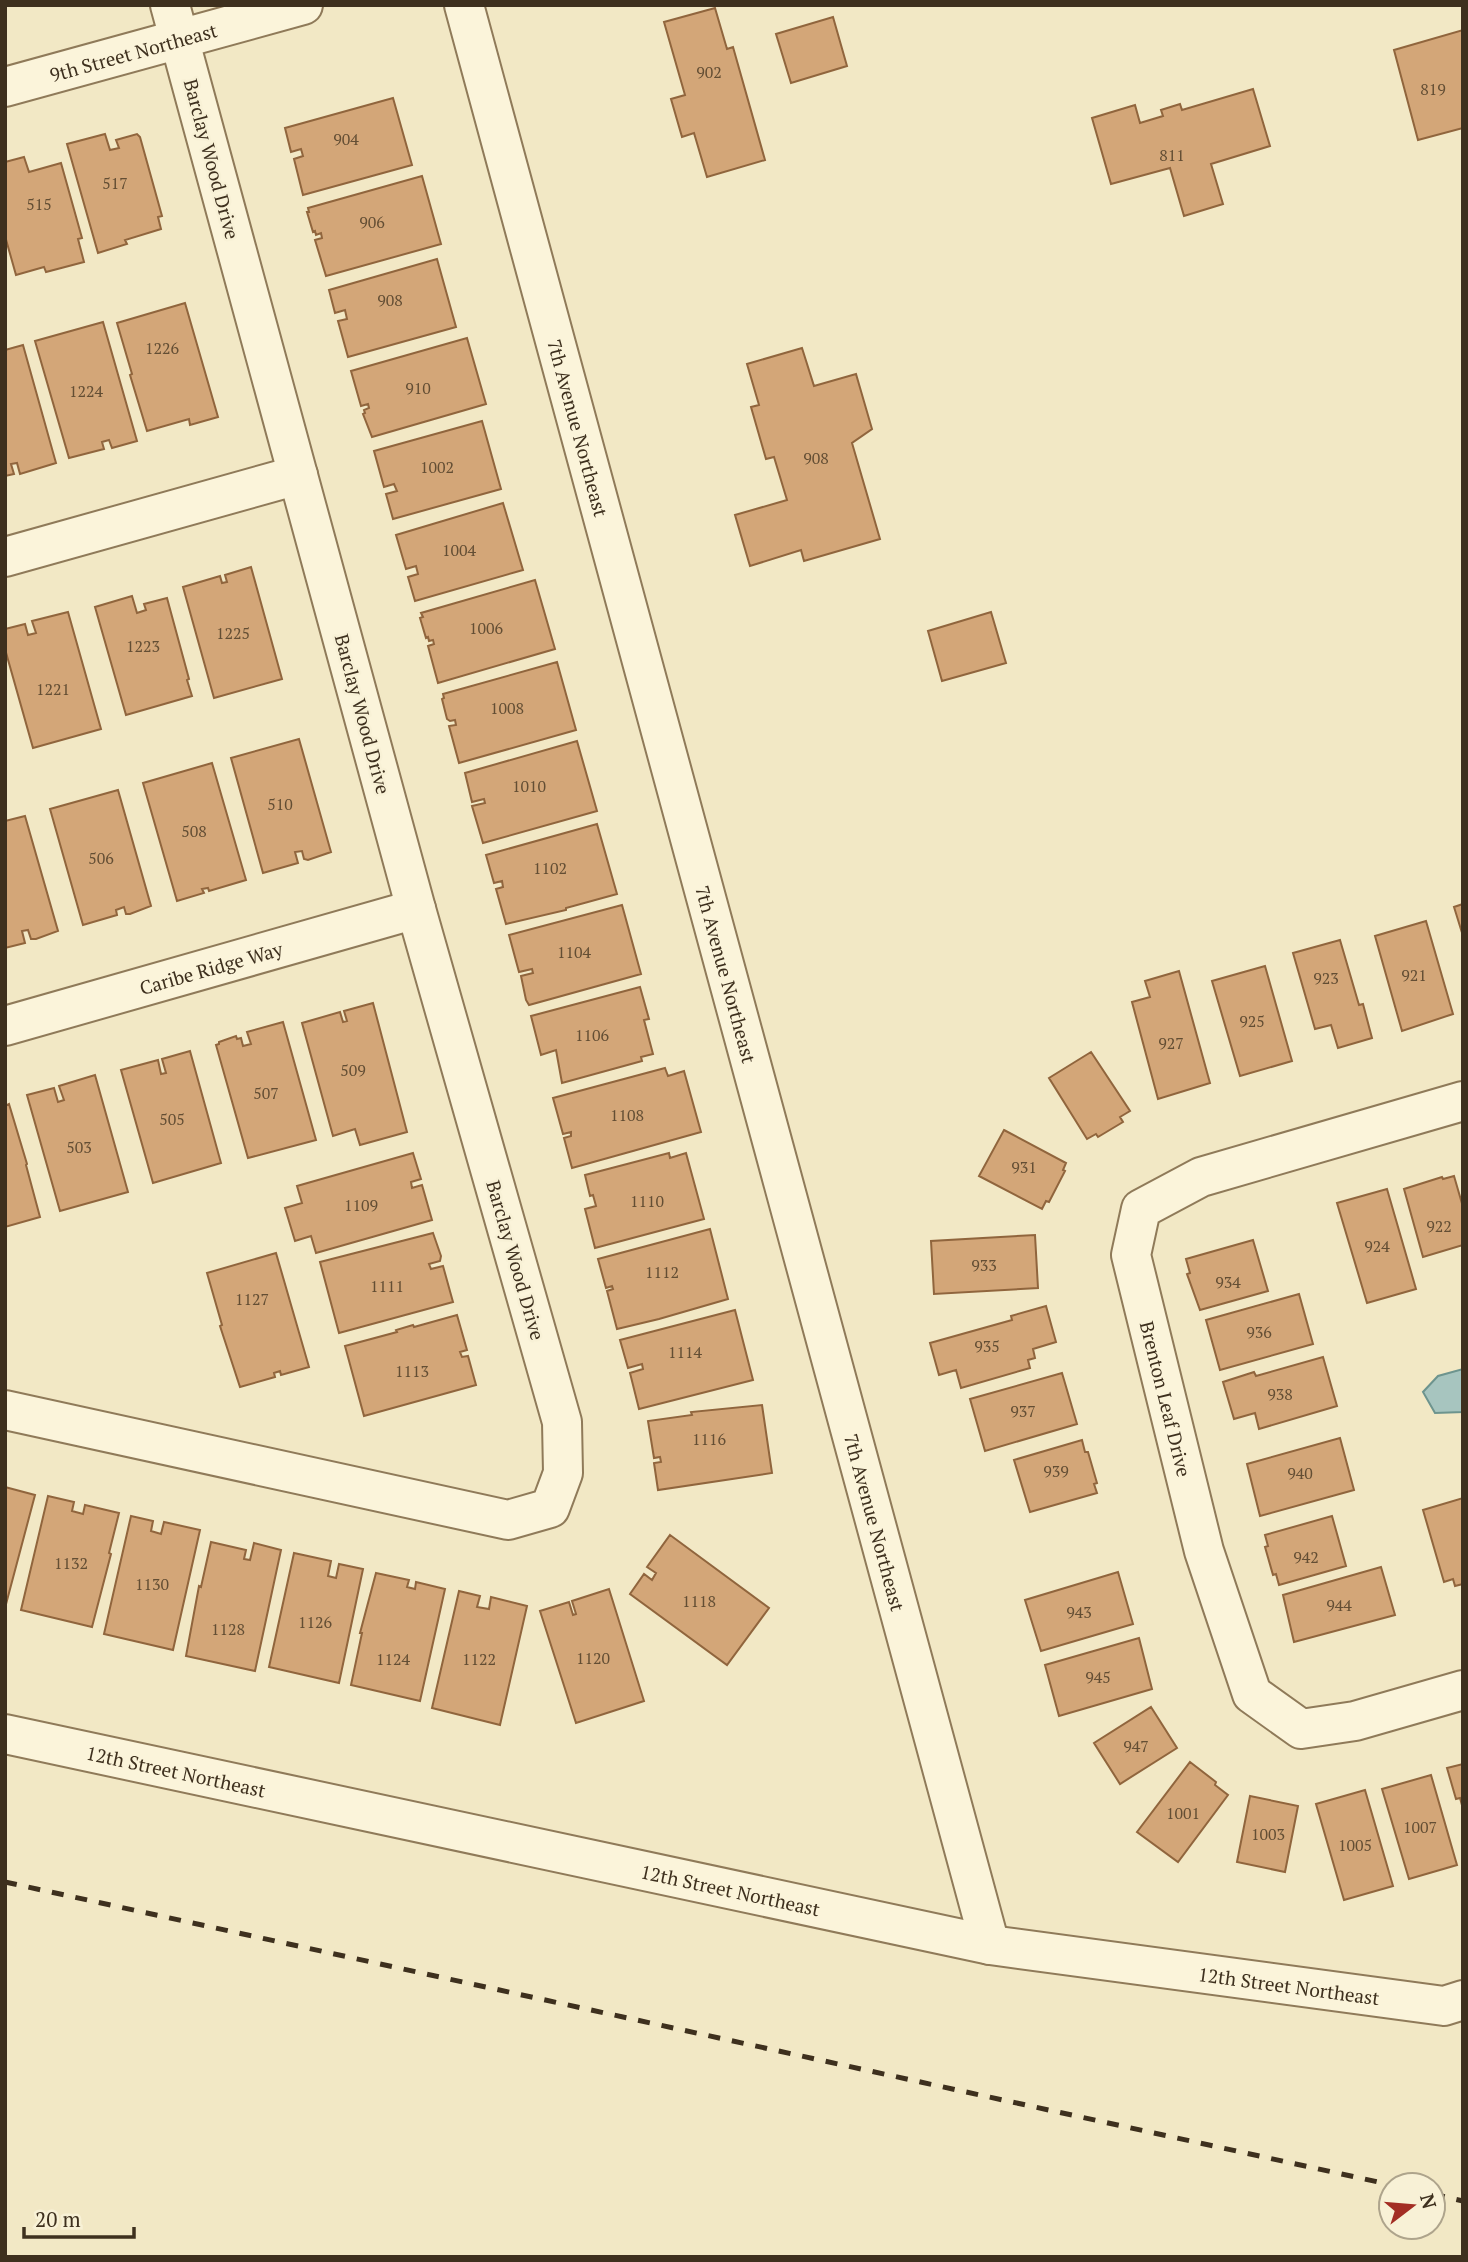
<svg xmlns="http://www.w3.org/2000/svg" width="1468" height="2262" font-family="'PT Serif',serif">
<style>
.water{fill:#a7c5bf;stroke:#6d948e;stroke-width:2}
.building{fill:#d3a678;stroke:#90653d;stroke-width:2}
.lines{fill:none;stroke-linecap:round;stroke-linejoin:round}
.street-casing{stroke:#8f7a59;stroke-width:42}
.street{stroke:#fbf4da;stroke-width:38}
.rail{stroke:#3e301e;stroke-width:5;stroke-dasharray:12 12;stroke-linecap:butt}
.labels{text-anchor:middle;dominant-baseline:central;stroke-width:5;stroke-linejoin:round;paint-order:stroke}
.number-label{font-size:16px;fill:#634e34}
.street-label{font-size:19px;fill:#3e301e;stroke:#f8f1d6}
</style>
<rect width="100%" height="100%" fill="#f2e8c5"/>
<!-- water -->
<path class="water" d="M 1463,1369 L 1463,1412 L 1435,1413 L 1423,1392 L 1438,1376 Z"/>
<!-- building -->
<path class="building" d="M 715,8 L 727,49 L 733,47 L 765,160 L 707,177 L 694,133 L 682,137 L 671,99 L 685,95 L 664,22 Z
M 833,17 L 847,66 L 791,83 L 776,34 Z
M 1463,30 L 1463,128 L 1418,140 L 1394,50 Z
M 1253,89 L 1270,146 L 1211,164 L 1223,204 L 1184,216 L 1170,168 L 1111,184 L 1092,118 L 1135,105 L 1140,123 L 1163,116 L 1161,110 L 1180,104 L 1182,110 Z
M 393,98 L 412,165 L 303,195 L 294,159 L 303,156 L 301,149 L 291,152 L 285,128 Z
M 105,134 L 110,150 L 119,148 L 116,140 L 137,134 L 140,137 L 162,216 L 158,217 L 161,229 L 125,240 L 127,244 L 98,253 L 67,144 Z
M 24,157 L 29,172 L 61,163 L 82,238 L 78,239 L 84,262 L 46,272 L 44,267 L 16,275 L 5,236 L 5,162 Z
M 422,176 L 441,244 L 326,276 L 315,240 L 322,238 L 321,233 L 316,235 L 315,231 L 313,232 L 307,212 L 309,212 L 308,208 Z
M 437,259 L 456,327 L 348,357 L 338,321 L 347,319 L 345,310 L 335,313 L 329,290 Z
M 185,303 L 218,417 L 190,425 L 189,419 L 147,431 L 130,375 L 132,374 L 117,323 Z
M 103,322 L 137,441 L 112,448 L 109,440 L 102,442 L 104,449 L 69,458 L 35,341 Z
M 467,338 L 486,404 L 372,437 L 363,414 L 365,413 L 364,410 L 369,408 L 368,404 L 361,406 L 351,371 Z
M 23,345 L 56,463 L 20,474 L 17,463 L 11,464 L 14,474 L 5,476 L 5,350 Z
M 802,348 L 814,386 L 856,374 L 872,429 L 852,443 L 880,539 L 804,561 L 801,550 L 750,566 L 735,515 L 787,500 L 774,457 L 766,459 L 751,407 L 759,405 L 747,364 Z
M 482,421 L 501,489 L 393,519 L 386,494 L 397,491 L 394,484 L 384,487 L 374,451 Z
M 503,503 L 523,570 L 415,601 L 408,577 L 418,574 L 416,566 L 406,569 L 396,535 Z
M 251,567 L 282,679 L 214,698 L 183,587 L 220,576 L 222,583 L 227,582 L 225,575 Z
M 535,580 L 555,649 L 438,683 L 428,646 L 434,644 L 433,640 L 429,641 L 428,637 L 426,638 L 420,618 L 423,617 L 421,613 Z
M 132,596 L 137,613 L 146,610 L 144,604 L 167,598 L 189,679 L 187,680 L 192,696 L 126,715 L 95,607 Z
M 68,612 L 101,729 L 33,748 L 5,649 L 5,629 L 25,624 L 28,635 L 36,633 L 32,621 Z
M 991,612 L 1006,663 L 942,681 L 928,631 Z
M 557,662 L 576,730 L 459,763 L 449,726 L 456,725 L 455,720 L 450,721 L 447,719 L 442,699 L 444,698 L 443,694 Z
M 299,739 L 331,852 L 308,860 L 304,859 L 302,851 L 295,852 L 298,863 L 263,873 L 231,758 Z
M 577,741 L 597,811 L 483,843 L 472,806 L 485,803 L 484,799 L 472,802 L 465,773 Z
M 212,763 L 246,880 L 209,891 L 208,888 L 202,889 L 204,893 L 177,901 L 143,783 Z
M 118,790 L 151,906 L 130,914 L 126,914 L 124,907 L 116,910 L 117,915 L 83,925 L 50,809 Z
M 25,816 L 58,931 L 36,939 L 31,939 L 28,930 L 22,931 L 25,943 L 5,948 L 5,821 Z
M 597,824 L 617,894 L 566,908 L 566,910 L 506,924 L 496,889 L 503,887 L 502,881 L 494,883 L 486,855 Z
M 1463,904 L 1463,936 L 1454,907 Z
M 622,905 L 641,974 L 529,1005 L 526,1000 L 521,976 L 533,973 L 532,969 L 519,972 L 509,935 Z
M 1426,921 L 1453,1014 L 1402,1031 L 1375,936 Z
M 1340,940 L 1359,1005 L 1363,1004 L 1372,1038 L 1338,1048 L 1331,1025 L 1315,1029 L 1293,953 Z
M 1265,966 L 1292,1061 L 1240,1076 L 1212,981 Z
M 1179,971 L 1210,1083 L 1158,1099 L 1132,1002 L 1150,997 L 1145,981 Z
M 640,987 L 649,1019 L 644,1020 L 653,1054 L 641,1057 L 642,1061 L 562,1083 L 556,1050 L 541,1055 L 531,1016 Z
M 373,1003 L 407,1132 L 360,1145 L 355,1129 L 333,1136 L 302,1023 L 340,1012 L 343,1022 L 347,1021 L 344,1011 Z
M 283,1022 L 316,1140 L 248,1158 L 216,1045 L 219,1044 L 219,1042 L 236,1036 L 237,1039 L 241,1038 L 243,1046 L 251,1044 L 247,1032 Z
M 190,1051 L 221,1163 L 153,1183 L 121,1070 L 158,1060 L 161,1074 L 166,1073 L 162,1059 Z
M 1091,1052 L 1130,1111 L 1120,1117 L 1123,1122 L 1098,1137 L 1096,1134 L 1087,1139 L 1049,1078 Z
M 665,1068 L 668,1076 L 684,1071 L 701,1132 L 572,1168 L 564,1138 L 571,1136 L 571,1132 L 563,1134 L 553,1098 Z
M 95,1075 L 128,1192 L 60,1211 L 27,1095 L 54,1088 L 58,1102 L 64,1100 L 59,1086 Z
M 9,1104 L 27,1164 L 26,1165 L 40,1217 L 5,1227 L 5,1106 Z
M 1004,1130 L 1066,1163 L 1063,1170 L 1065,1171 L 1049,1202 L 1046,1201 L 1042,1209 L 979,1176 Z
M 413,1153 L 421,1179 L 411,1182 L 412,1188 L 422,1185 L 432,1220 L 316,1253 L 311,1236 L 295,1241 L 285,1208 L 302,1203 L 297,1186 Z
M 669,1153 L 670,1158 L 686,1153 L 704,1219 L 595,1248 L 585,1209 L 596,1206 L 593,1195 L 590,1196 L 585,1175 Z
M 1454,1176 L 1463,1207 L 1463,1245 L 1423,1257 L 1404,1189 L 1442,1177 L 1443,1179 Z
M 1387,1189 L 1416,1289 L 1367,1303 L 1337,1203 Z
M 710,1229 L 728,1299 L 659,1319 L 617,1329 L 607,1291 L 613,1289 L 612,1286 L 606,1288 L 598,1259 Z
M 433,1233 L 441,1256 L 440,1261 L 429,1264 L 431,1269 L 443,1266 L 453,1302 L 339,1333 L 320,1262 Z
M 1035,1235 L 1038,1288 L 934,1294 L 931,1241 Z
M 1253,1240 L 1268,1291 L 1200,1310 L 1187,1274 L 1190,1273 L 1186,1259 Z
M 276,1253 L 309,1367 L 281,1375 L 280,1371 L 274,1373 L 275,1377 L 240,1387 L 220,1326 L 222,1325 L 207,1273 Z
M 1299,1294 L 1313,1344 L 1220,1370 L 1206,1320 Z
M 1046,1306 L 1056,1342 L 1033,1349 L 1035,1358 L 1028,1360 L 1030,1368 L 961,1388 L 956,1370 L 939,1375 L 930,1343 L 1012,1320 L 1011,1316 Z
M 735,1310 L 753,1380 L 639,1409 L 630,1373 L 643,1369 L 642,1364 L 628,1368 L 620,1340 Z
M 457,1315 L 467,1350 L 460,1352 L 462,1357 L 468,1356 L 476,1385 L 364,1416 L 345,1346 L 397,1332 L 396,1330 L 413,1325 L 414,1327 Z
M 1323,1357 L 1337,1406 L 1259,1429 L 1255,1413 L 1234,1419 L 1223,1382 L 1254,1372 L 1256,1376 Z
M 1062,1373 L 1077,1424 L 985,1451 L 970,1399 Z
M 762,1405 L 772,1473 L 658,1490 L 654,1463 L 661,1462 L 660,1457 L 654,1458 L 648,1421 L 692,1415 L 691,1412 Z
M 1340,1438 L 1354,1490 L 1260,1516 L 1247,1464 Z
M 1082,1440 L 1085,1452 L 1088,1452 L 1097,1483 L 1094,1484 L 1097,1493 L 1030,1512 L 1014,1460 Z
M 5,1487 L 35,1495 L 5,1608 Z
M 48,1496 L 74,1502 L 72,1511 L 83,1514 L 85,1505 L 119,1513 L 109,1553 L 111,1554 L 92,1627 L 21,1610 Z
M 1463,1498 L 1463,1584 L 1455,1586 L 1453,1579 L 1444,1582 L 1423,1510 Z
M 131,1516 L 153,1521 L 151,1531 L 161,1534 L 164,1522 L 200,1530 L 173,1650 L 104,1634 Z
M 1332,1516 L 1346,1566 L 1279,1585 L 1276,1574 L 1273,1575 L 1265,1547 L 1268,1546 L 1265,1535 Z
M 670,1535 L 769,1608 L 727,1665 L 630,1594 L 644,1574 L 652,1580 L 656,1573 L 647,1567 Z
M 211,1542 L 246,1550 L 244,1559 L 250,1560 L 254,1543 L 281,1550 L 255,1671 L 186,1656 L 199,1586 L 201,1587 Z
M 294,1553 L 331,1561 L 328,1576 L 336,1578 L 339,1564 L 363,1569 L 339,1683 L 269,1667 Z
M 1381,1567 L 1395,1615 L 1294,1642 L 1283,1595 Z
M 1118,1572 L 1133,1624 L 1041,1651 L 1025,1600 Z
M 376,1573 L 409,1580 L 407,1587 L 415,1589 L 416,1582 L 445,1589 L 420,1701 L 351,1685 L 362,1633 L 360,1633 Z
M 609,1589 L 644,1701 L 576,1723 L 540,1611 L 569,1602 L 573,1615 L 576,1614 L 572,1601 Z
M 459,1591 L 480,1596 L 477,1607 L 489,1609 L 491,1597 L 527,1606 L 500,1725 L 432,1708 Z
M 1139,1638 L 1152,1689 L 1059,1716 L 1045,1665 Z
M 1151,1707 L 1177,1748 L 1120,1784 L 1094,1743 Z
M 1190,1762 L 1216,1782 L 1215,1785 L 1228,1795 L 1178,1862 L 1137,1832 Z
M 1463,1764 L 1463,1809 L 1460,1798 L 1456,1799 L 1447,1768 Z
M 1431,1775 L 1457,1865 L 1409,1879 L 1382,1789 Z
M 1365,1790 L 1393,1886 L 1344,1900 L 1316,1804 Z
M 1250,1796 L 1298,1806 L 1285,1872 L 1237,1862 Z"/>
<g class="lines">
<!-- street casing -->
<g class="street-casing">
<g id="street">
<path id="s1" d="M 464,5 L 990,1945"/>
<path id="s2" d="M 5,87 L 303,5"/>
<path d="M 5,557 L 298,475"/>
<path id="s3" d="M 5,1026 L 416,909"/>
<path id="s4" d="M 1463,1101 L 1201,1177 L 1141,1209 L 1131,1255 L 1204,1551 L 1252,1694 L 1301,1729 L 1355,1721 L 1463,1690"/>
<path d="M 5,1410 L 508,1520 L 550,1508 L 563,1473 L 562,1422 L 416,909 L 170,5"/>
<path id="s5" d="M 5,1734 L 990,1945 L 1444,2006 L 1463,2000"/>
</g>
</g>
<!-- street -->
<use href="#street" class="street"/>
<!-- rail -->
<path class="rail" d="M 5,1882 L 1392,2185
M 1433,2194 L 1463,2201"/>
</g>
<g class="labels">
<!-- number labels -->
<g class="number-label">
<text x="709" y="72">902</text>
<text x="1433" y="89">819</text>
<text x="346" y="139">904</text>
<text x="1172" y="155">811</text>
<text x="115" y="183">517</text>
<text x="39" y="204">515</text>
<text x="372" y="222">906</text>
<text x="390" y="300">908</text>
<text x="162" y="348">1226</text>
<text x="418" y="388">910</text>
<text x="86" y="391">1224</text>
<text x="816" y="458">908</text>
<text x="437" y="467">1002</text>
<text x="459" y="550">1004</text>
<text x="486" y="628">1006</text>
<text x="233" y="633">1225</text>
<text x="143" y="646">1223</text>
<text x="53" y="689">1221</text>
<text x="507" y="708">1008</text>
<text x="529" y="786">1010</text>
<text x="280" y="804">510</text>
<text x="194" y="831">508</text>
<text x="101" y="858">506</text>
<text x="550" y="868">1102</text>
<text x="574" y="952">1104</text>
<text x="1414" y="975">921</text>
<text x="1326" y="978">923</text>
<text x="1252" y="1021">925</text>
<text x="592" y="1035">1106</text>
<text x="1171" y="1043">927</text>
<text x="353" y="1070">509</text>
<text x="266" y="1093">507</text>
<text x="627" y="1115">1108</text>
<text x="172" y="1119">505</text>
<text x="79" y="1147">503</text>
<text x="1024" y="1167">931</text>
<text x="647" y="1201">1110</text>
<text x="361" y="1205">1109</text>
<text x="1439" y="1226">922</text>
<text x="1377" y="1246">924</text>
<text x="984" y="1265">933</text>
<text x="662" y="1272">1112</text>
<text x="1228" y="1282">934</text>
<text x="387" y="1286">1111</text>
<text x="252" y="1299">1127</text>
<text x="1259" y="1332">936</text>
<text x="987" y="1346">935</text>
<text x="685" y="1352">1114</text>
<text x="412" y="1371">1113</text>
<text x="1280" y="1394">938</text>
<text x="1023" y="1411">937</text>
<text x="709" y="1439">1116</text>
<text x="1056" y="1471">939</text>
<text x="1300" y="1473">940</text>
<text x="1306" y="1557">942</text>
<text x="71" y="1563">1132</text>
<text x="152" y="1584">1130</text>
<text x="699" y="1601">1118</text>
<text x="1339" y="1605">944</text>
<text x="1079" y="1612">943</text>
<text x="315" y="1622">1126</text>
<text x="228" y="1629">1128</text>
<text x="593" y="1658">1120</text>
<text x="393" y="1659">1124</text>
<text x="479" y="1659">1122</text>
<text x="1098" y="1677">945</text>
<text x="1136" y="1746">947</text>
<text x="1183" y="1813">1001</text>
<text x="1420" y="1827">1007</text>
<text x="1268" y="1834">1003</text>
<text x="1355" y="1845">1005</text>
</g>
<!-- street labels -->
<g class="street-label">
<text stroke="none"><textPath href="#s2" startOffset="133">9th Street Northeast</textPath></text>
<text transform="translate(212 159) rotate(75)">Barclay Wood Drive</text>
<text stroke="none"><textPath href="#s1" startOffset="438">7th Avenue Northeast</textPath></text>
<text transform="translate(363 714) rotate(75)">Barclay Wood Drive</text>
<text stroke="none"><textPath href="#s3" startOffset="214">Caribe Ridge Way</textPath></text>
<text stroke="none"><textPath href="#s1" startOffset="1004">7th Avenue Northeast</textPath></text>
<text transform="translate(516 1260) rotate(74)">Barclay Wood Drive</text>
<text stroke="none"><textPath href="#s4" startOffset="536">Brenton Leaf Drive</textPath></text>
<text stroke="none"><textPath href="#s1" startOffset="1572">7th Avenue Northeast</textPath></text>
<text stroke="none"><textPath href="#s5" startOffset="175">12th Street Northeast</textPath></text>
<text stroke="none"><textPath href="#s5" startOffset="742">12th Street Northeast</textPath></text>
<text stroke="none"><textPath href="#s5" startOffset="1309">12th Street Northeast</textPath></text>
</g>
</g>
<!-- border -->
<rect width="1468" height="2262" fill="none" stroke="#3e301e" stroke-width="14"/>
<!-- north arrow -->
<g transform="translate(1412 2206) rotate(74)"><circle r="33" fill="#f8f1d6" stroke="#aea48c" stroke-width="2"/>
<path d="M0-5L12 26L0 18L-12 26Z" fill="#a32e24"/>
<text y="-10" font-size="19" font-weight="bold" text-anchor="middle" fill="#3e301e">N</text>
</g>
<!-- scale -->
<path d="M24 2227v10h110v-10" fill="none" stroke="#3e301e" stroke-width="3.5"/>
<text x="35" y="2227" font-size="21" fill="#3e301e" stroke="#f8f1d6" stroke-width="5" paint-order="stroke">20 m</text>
</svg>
